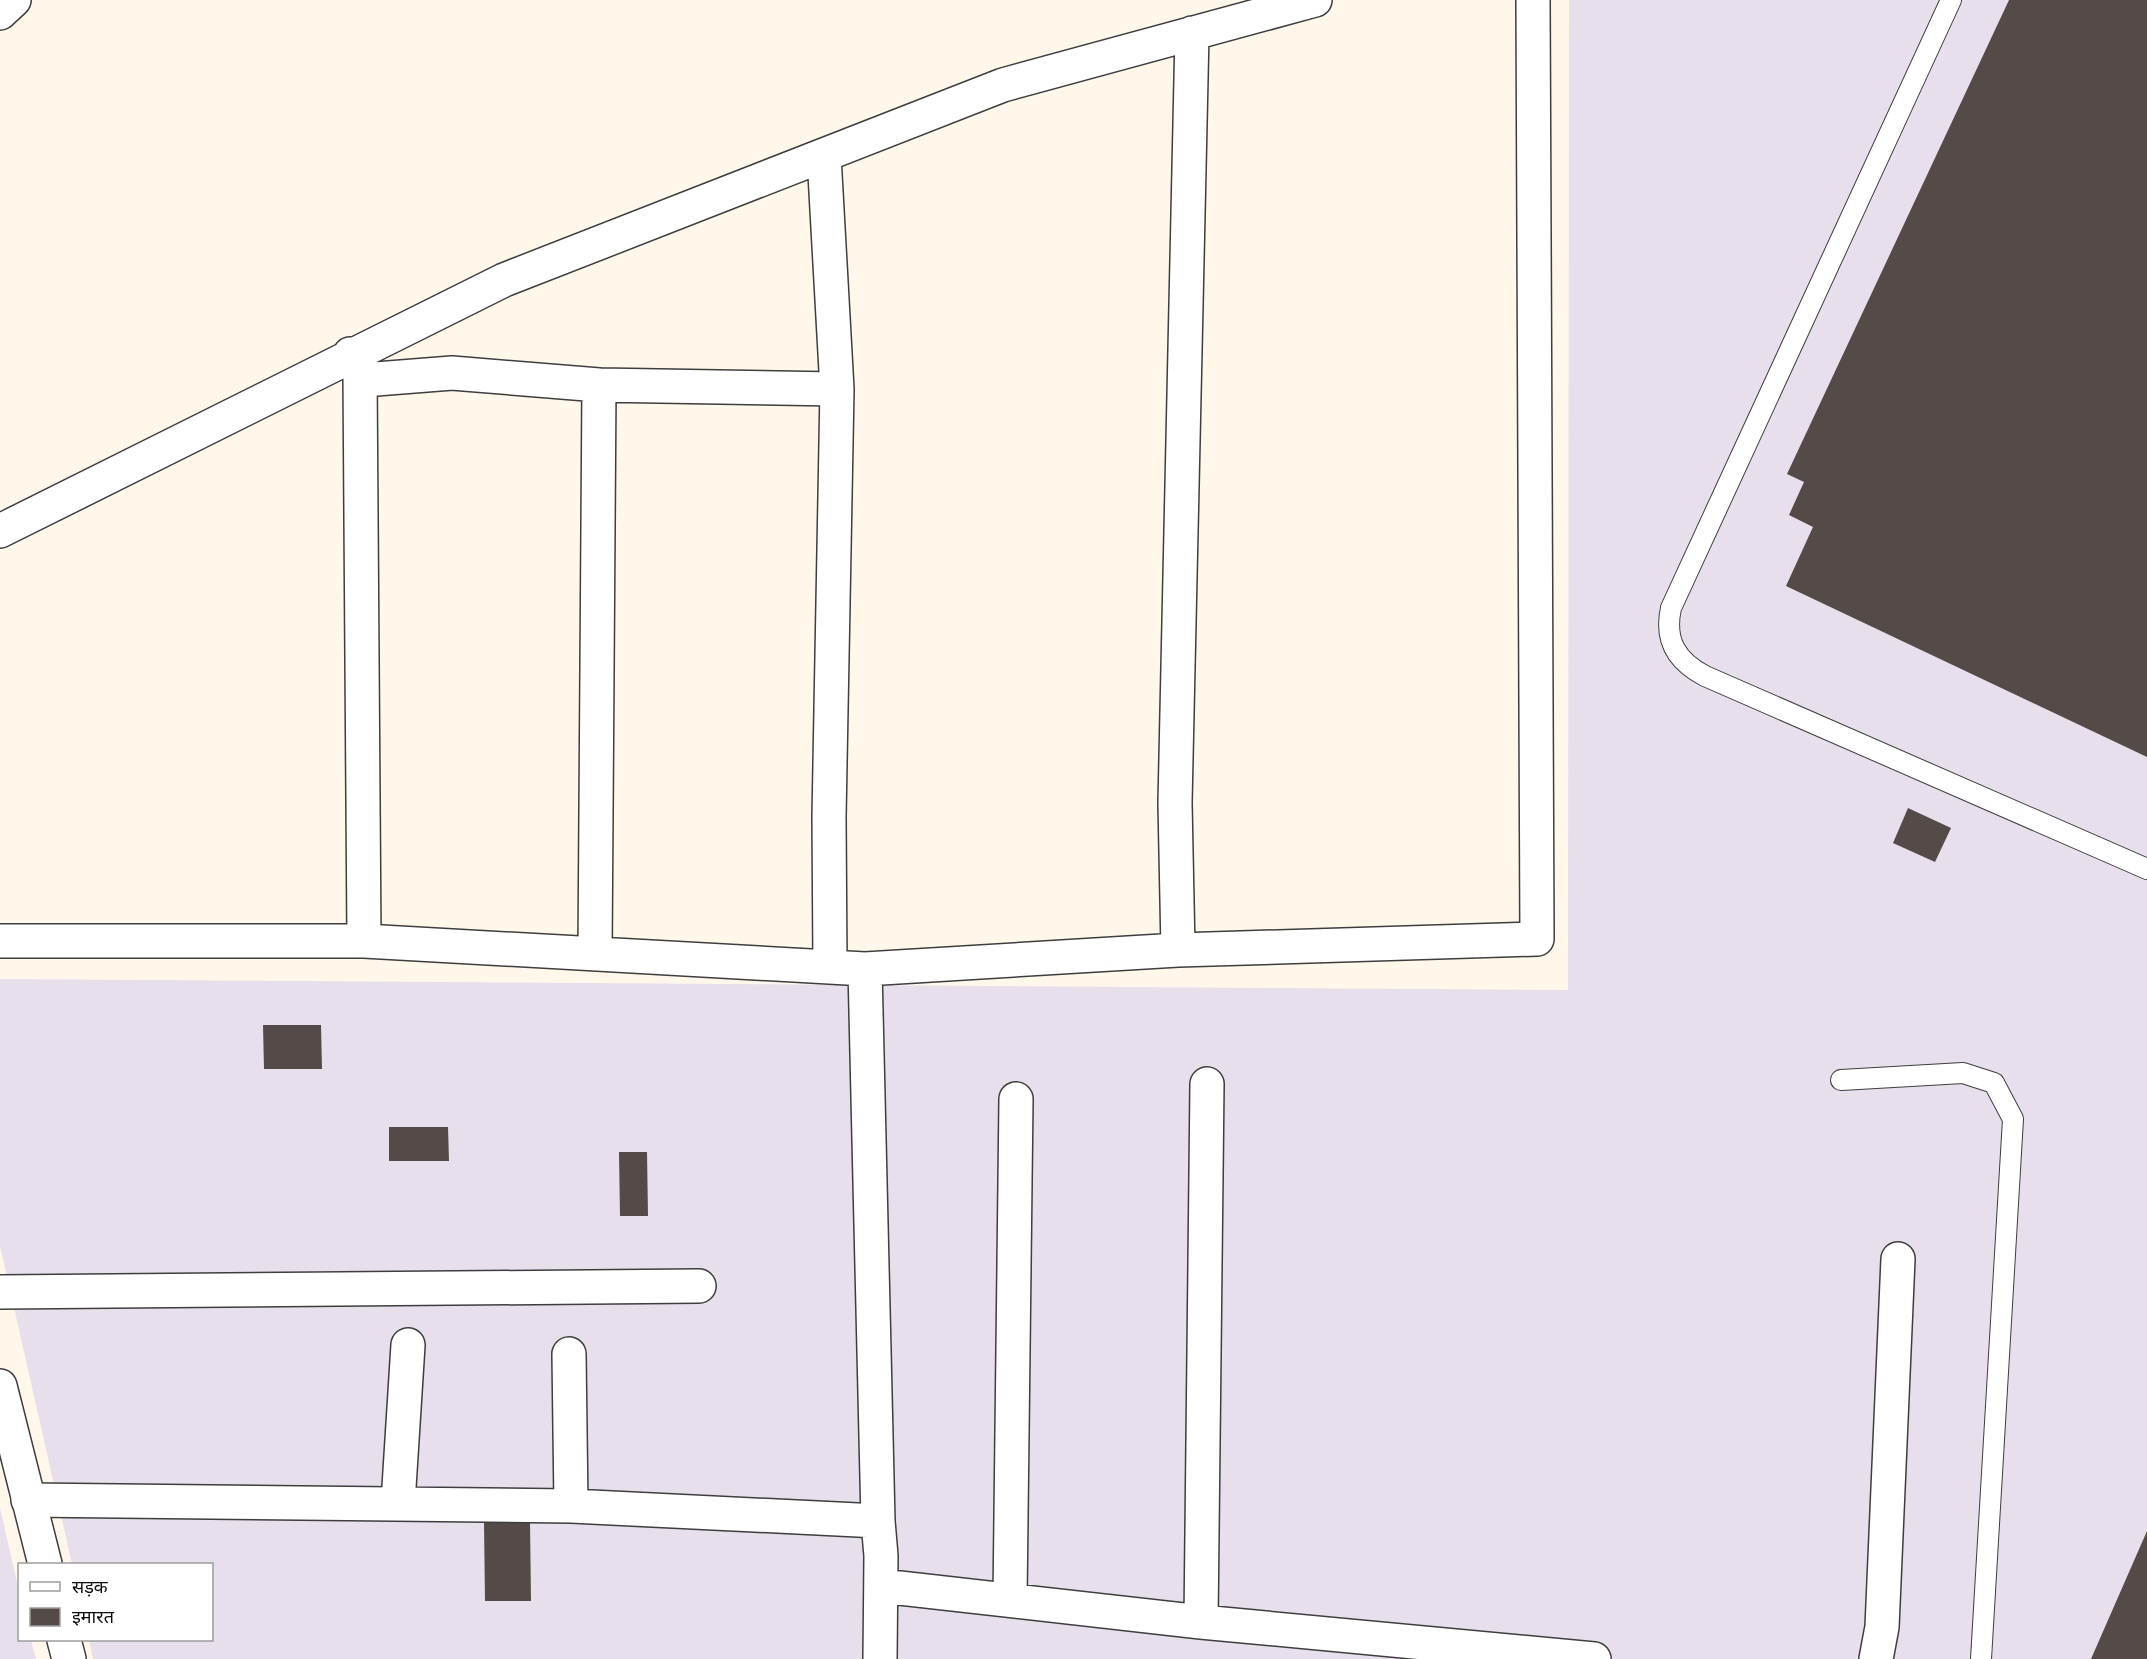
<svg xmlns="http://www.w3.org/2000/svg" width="2147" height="1659" font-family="Georgia,'Noto Sans Devanagari',serif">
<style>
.industrial{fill:#e7dfeb}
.building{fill:#544a47}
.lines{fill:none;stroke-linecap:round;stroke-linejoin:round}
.service-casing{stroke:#3e3e3e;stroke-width:22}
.minor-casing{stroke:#3e3e3e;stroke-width:36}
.tertiary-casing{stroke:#3e3e3e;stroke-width:36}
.service{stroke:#fff;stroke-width:20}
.minor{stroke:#fff;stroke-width:33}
.tertiary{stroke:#fff;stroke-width:33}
</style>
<rect width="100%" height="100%" fill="#fff7ea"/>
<!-- industrial -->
<path class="industrial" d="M 1569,0 L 2147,0 L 2147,1659 L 93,1659 L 89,1640 L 212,1640 L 212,1564 L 72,1564 L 0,1246 L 0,979 L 1568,990 Z
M 0,1508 L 19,1591 L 20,1640 L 31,1640 L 36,1659 L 0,1659 Z"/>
<!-- building -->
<path class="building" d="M 2009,0 L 2147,0 L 2147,757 L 1786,586 L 1813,527 L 1789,515 L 1804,482 L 1787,474 Z
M 1908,808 L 1951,828 L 1935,862 L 1893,843 Z
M 263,1025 L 321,1025 L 322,1069 L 264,1069 Z
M 389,1127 L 448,1127 L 449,1161 L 389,1161 Z
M 619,1152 L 647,1152 L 648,1216 L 620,1216 Z
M 530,1521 L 531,1601 L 485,1601 L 484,1522 Z
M 2147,1531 L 2147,1659 L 2091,1659 Z"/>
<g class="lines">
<!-- service casing -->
<g class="service-casing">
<path id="service" d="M 1951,0 L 1671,608 C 1664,640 1676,661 1705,676 L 2147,869
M 1841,1080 L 1963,1073 L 1994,1083 L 2013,1119 L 1981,1659"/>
</g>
<!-- minor casing -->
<g class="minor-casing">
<path id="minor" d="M 0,13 L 14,0
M 824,156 L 837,389 L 829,817 L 830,967
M 350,354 L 360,375 L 376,379 L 452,373 L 599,385 L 595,954
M 360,375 L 364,941
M 599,385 L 837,389
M 0,531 L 504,280 L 1003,85 L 1315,0
M 0,941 L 364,941 L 865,969 L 1178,950 L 1537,939 L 1533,0
M 1178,950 L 1175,803 L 1192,33
M 865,969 L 878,1521 L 881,1556 L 880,1659
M 0,1292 L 699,1286
M 569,1354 L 571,1506
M 28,1500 L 571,1506 L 878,1521
M 398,1503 L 408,1345
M 882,1586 L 1201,1622 L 1594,1659
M 1010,1600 L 1016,1099
M 1201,1622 L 1207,1084
M 1876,1659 L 1882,1627 L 1898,1259"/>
</g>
<!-- tertiary casing -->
<g class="tertiary-casing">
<path id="tertiary" d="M 0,1386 L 45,1564
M 64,1640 L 69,1659"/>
</g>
<!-- service -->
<use href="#service" class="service"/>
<!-- minor -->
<use href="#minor" class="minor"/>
<!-- tertiary -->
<use href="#tertiary" class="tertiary"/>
</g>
<!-- legend -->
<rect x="18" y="1563" width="195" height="78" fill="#ffffff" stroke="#9d9d9d" stroke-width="1.5"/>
<rect x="30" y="1582" width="30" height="9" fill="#ffffff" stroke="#9d9d9d" stroke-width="1.5"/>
<text x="72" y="1593" font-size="18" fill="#0b0b0b">सड़क</text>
<rect x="30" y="1608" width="30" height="18" fill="#544a47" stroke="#9d9d9d" stroke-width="1.5"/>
<text x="72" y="1623" font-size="18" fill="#0b0b0b">इमारत</text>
</svg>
